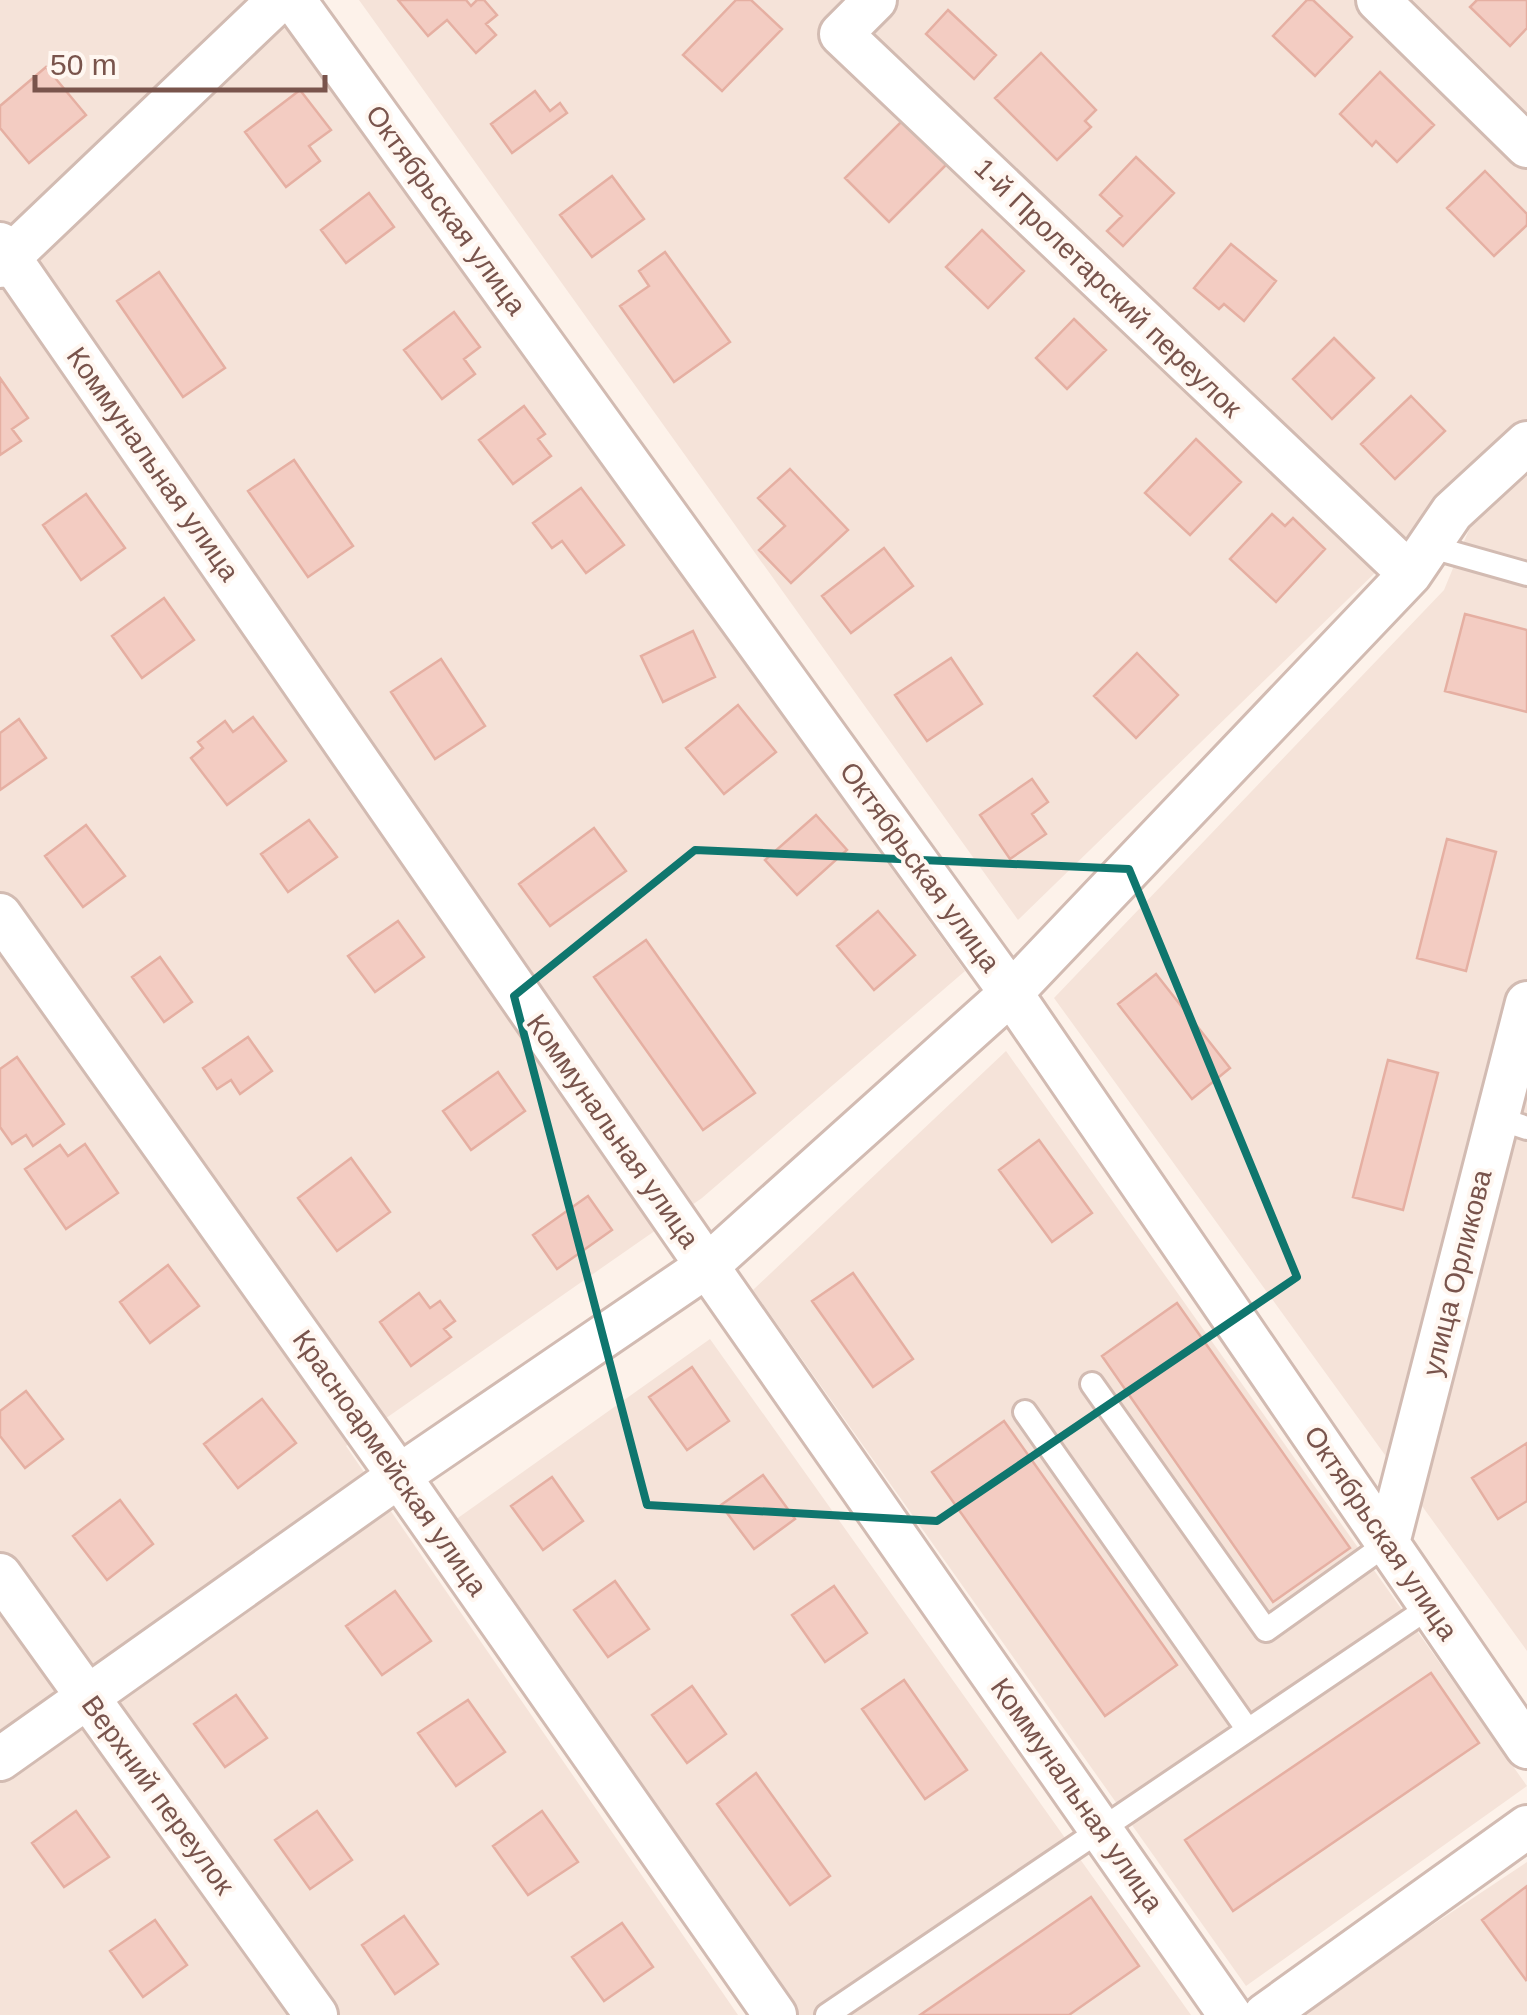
<svg xmlns="http://www.w3.org/2000/svg" width="1527" height="2015" font-family="Helvetica,sans-serif">
<style>
.residential{fill:#f5e3d9}
.building{fill:#f3ccc2;stroke:#e5afa2;stroke-width:2.5}
.lines{fill:none;stroke-linecap:round;stroke-linejoin:round}
.lane-casing{stroke:#d2bbb2;stroke-width:28}
.street-casing{stroke:#d2bbb2;stroke-width:48}
.lane{stroke:#fff;stroke-width:22}
.street{stroke:#fff;stroke-width:42}
.marked{fill:none;stroke:#0f766e;stroke-width:8;stroke-linejoin:round}
.labels{text-anchor:middle;dominant-baseline:central;stroke-width:8;stroke-linejoin:round;paint-order:stroke}
.street-label{font-size:28px;fill:#79544c;stroke:#fff7f1}
</style>
<rect width="100%" height="100%" fill="#fdf2ea"/>
<!-- residential -->
<path class="residential" d="M 0,0 L 268,0 L 965,971 L 702,1198 L 346,1446 L 738,2015 L 0,2015 Z
M 359,0 L 1527,0 L 1527,425 L 1018,920 Z
M 1527,472 L 1527,1651 L 1054,998 L 1444,590 L 1470,527 Z
M 1006,1051 L 1527,1786 L 1246,1986 L 753,1290 Z
M 710,1339 L 1191,2015 L 797,2015 L 448,1525 Z
M 1527,1862 L 1527,2015 L 1297,2015 Z"/>
<!-- building -->
<path class="building" d="M 398,0 L 466,0 L 471,6 L 477,0 L 484,0 L 497,15 L 486,24 L 496,35 L 476,53 L 447,20 L 428,36 Z
M 736,0 L 751,0 L 782,29 L 722,91 L 683,55 Z
M 1307,0 L 1313,0 L 1352,37 L 1315,76 L 1273,36 Z
M 1477,0 L 1527,0 L 1527,28 L 1510,46 L 1470,7 Z
M 948,10 L 996,55 L 974,79 L 926,34 Z
M 1041,53 L 1096,110 L 1085,121 L 1091,127 L 1057,160 L 995,98 Z
M 46,67 L 86,115 L 29,163 L 0,128 L 0,106 Z
M 1380,72 L 1434,125 L 1397,162 L 1376,141 L 1372,146 L 1340,114 Z
M 300,90 L 331,130 L 309,146 L 320,161 L 286,187 L 245,132 Z
M 535,91 L 550,111 L 560,103 L 567,113 L 512,153 L 491,124 Z
M 905,118 L 949,162 L 889,222 L 845,178 Z
M 1136,157 L 1174,193 L 1123,246 L 1107,231 L 1122,216 L 1100,195 Z
M 1485,171 L 1527,214 L 1527,225 L 1494,256 L 1447,208 Z
M 612,176 L 644,219 L 592,257 L 560,215 Z
M 369,193 L 394,227 L 346,263 L 321,230 Z
M 982,230 L 1024,271 L 988,308 L 946,267 Z
M 1231,244 L 1276,281 L 1244,321 L 1224,304 L 1219,309 L 1194,288 Z
M 665,252 L 730,342 L 674,382 L 620,306 L 649,286 L 639,271 Z
M 159,272 L 225,368 L 183,397 L 117,301 Z
M 454,312 L 480,347 L 464,359 L 475,374 L 442,399 L 404,350 Z
M 1074,319 L 1106,350 L 1067,389 L 1036,358 Z
M 1334,338 L 1374,378 L 1332,419 L 1293,379 Z
M 0,378 L 28,418 L 12,429 L 21,441 L 0,455 Z
M 1411,396 L 1445,431 L 1395,479 L 1361,444 Z
M 524,406 L 545,434 L 538,439 L 551,456 L 513,484 L 479,440 Z
M 1196,439 L 1241,482 L 1190,535 L 1145,493 Z
M 294,460 L 353,546 L 308,577 L 248,491 Z
M 790,469 L 848,530 L 791,583 L 759,550 L 785,526 L 758,498 Z
M 581,488 L 624,545 L 586,573 L 562,541 L 552,548 L 533,523 Z
M 86,494 L 125,548 L 81,580 L 43,525 Z
M 1272,514 L 1285,526 L 1293,518 L 1325,549 L 1276,602 L 1230,559 Z
M 884,548 L 913,586 L 851,633 L 822,596 Z
M 164,598 L 194,640 L 142,678 L 112,636 Z
M 1465,614 L 1527,630 L 1527,712 L 1445,691 Z
M 693,631 L 715,677 L 663,702 L 641,656 Z
M 1137,653 L 1178,695 L 1136,738 L 1094,696 Z
M 951,658 L 982,704 L 927,741 L 895,695 Z
M 441,659 L 485,726 L 435,759 L 391,692 Z
M 738,705 L 776,752 L 724,794 L 686,748 Z
M 253,717 L 286,761 L 227,805 L 191,758 L 203,748 L 198,742 L 225,721 L 233,732 Z
M 19,719 L 46,758 L 0,790 L 0,733 Z
M 1032,779 L 1048,802 L 1032,814 L 1046,834 L 1010,859 L 980,815 Z
M 816,815 L 847,850 L 797,895 L 765,860 Z
M 309,820 L 337,857 L 288,892 L 261,854 Z
M 86,825 L 125,876 L 83,907 L 45,856 Z
M 594,828 L 626,871 L 550,926 L 519,884 Z
M 1447,839 L 1496,852 L 1466,971 L 1417,958 Z
M 878,911 L 915,955 L 874,990 L 837,946 Z
M 398,921 L 424,957 L 375,992 L 348,956 Z
M 646,940 L 755,1093 L 703,1130 L 594,977 Z
M 160,957 L 192,1002 L 164,1022 L 132,977 Z
M 1156,974 L 1230,1068 L 1192,1099 L 1118,1004 Z
M 248,1037 L 272,1071 L 240,1094 L 231,1080 L 217,1089 L 203,1068 Z
M 17,1057 L 64,1124 L 33,1146 L 26,1135 L 12,1144 L 0,1127 L 0,1069 Z
M 1388,1060 L 1438,1073 L 1403,1210 L 1353,1197 Z
M 498,1072 L 525,1111 L 471,1150 L 443,1111 Z
M 1039,1140 L 1092,1213 L 1052,1242 L 999,1170 Z
M 85,1144 L 118,1193 L 66,1229 L 25,1169 L 60,1145 L 68,1156 Z
M 351,1158 L 390,1212 L 337,1251 L 298,1198 Z
M 588,1196 L 612,1230 L 557,1269 L 533,1235 Z
M 168,1265 L 199,1306 L 150,1343 L 120,1302 Z
M 853,1273 L 913,1359 L 873,1387 L 812,1301 Z
M 419,1293 L 430,1308 L 440,1301 L 455,1321 L 444,1329 L 451,1337 L 411,1366 L 380,1322 Z
M 1177,1303 L 1350,1548 L 1273,1602 L 1102,1356 Z
M 692,1367 L 729,1421 L 687,1450 L 649,1397 Z
M 26,1391 L 63,1439 L 25,1468 L 0,1436 L 0,1411 Z
M 262,1399 L 296,1443 L 238,1488 L 204,1444 Z
M 1004,1421 L 1177,1665 L 1105,1716 L 932,1472 Z
M 1527,1443 L 1527,1501 L 1498,1519 L 1472,1478 Z
M 763,1475 L 795,1519 L 754,1549 L 721,1505 Z
M 552,1477 L 583,1521 L 543,1550 L 511,1506 Z
M 120,1500 L 153,1544 L 107,1580 L 73,1536 Z
M 615,1581 L 649,1629 L 608,1657 L 574,1610 Z
M 834,1586 L 867,1633 L 825,1662 L 792,1615 Z
M 395,1591 L 431,1641 L 382,1675 L 346,1626 Z
M 1431,1673 L 1479,1743 L 1233,1911 L 1185,1840 Z
M 904,1680 L 967,1770 L 925,1799 L 862,1709 Z
M 692,1686 L 726,1734 L 687,1763 L 652,1715 Z
M 236,1695 L 267,1738 L 225,1767 L 194,1724 Z
M 468,1700 L 505,1752 L 456,1786 L 418,1733 Z
M 756,1773 L 830,1876 L 790,1905 L 717,1804 Z
M 76,1811 L 109,1857 L 64,1887 L 32,1843 Z
M 317,1811 L 352,1860 L 310,1889 L 275,1840 Z
M 542,1811 L 578,1862 L 528,1895 L 493,1846 Z
M 1527,1886 L 1527,1979 L 1526,1980 L 1482,1920 Z
M 1091,1897 L 1139,1966 L 1069,2015 L 920,2015 Z
M 404,1916 L 438,1964 L 395,1994 L 362,1945 Z
M 155,1920 L 187,1965 L 143,1997 L 110,1951 Z
M 622,1923 L 653,1967 L 604,2001 L 572,1957 Z"/>
<g class="lines">
<!-- lane casing -->
<g class="lane-casing">
<path id="lane" d="M 1428,546 L 1527,574
M 1497,1118 L 1527,1128
M 1092,1384 L 1266,1630 L 1388,1543
M 1025,1412 L 1248,1730
M 827,2015 L 1431,1606"/>
</g>
<!-- street casing -->
<g class="street-casing">
<path id="street" d="M 294,0 L 1011,993 L 1527,1747
M 875,0 L 841,34 L 1410,574
M 1378,0 L 1527,146
M 0,244 L 707,1266 L 1230,2015
M 0,266 L 279,0
M 0,915 L 399,1476 L 775,2015
M 1388,1543 L 1527,1003
M 0,1575 L 316,2015
M 0,1759 L 399,1476 L 707,1266 L 1011,993 L 1410,574 L 1452,512 L 1527,443
M 1265,2015 L 1527,1827"/>
</g>
<!-- lane -->
<use href="#lane" class="lane"/>
<!-- street -->
<use href="#street" class="street"/>
</g>
<!-- marked area -->
<path class="marked" d="M 695,850 L 1129,869 L 1297,1277 L 937,1521 L 647,1505 L 514,996 Z"/>
<g class="labels">
<!-- street labels -->
<g class="street-label">
<text transform="translate(446 210) rotate(54)">Октябрьская улица</text>
<text transform="translate(1108 288) rotate(44)">1-й Пролетарский переулок</text>
<text transform="translate(153 464) rotate(55)">Коммунальная улица</text>
<text transform="translate(920 867) rotate(54)">Октябрьская улица</text>
<text transform="translate(613 1131) rotate(55)">Коммунальная улица</text>
<text transform="translate(1457 1273) rotate(-76)">улица Орликова</text>
<text transform="translate(390 1463) rotate(55)">Красноармейская улица</text>
<text transform="translate(1381 1533) rotate(56)">Октябрьская улица</text>
<text transform="translate(158 1795) rotate(54)">Верхний переулок</text>
<text transform="translate(1077 1795) rotate(55)">Коммунальная улица</text>
</g>
</g>
<!-- scale -->
<path d="M35 75v15h290v-15" fill="none" stroke="#79544c" stroke-width="5"/>
<text x="50" y="75" font-size="30" fill="#79544c" stroke="#fff7f1" stroke-width="8" paint-order="stroke">50 m</text>
</svg>
